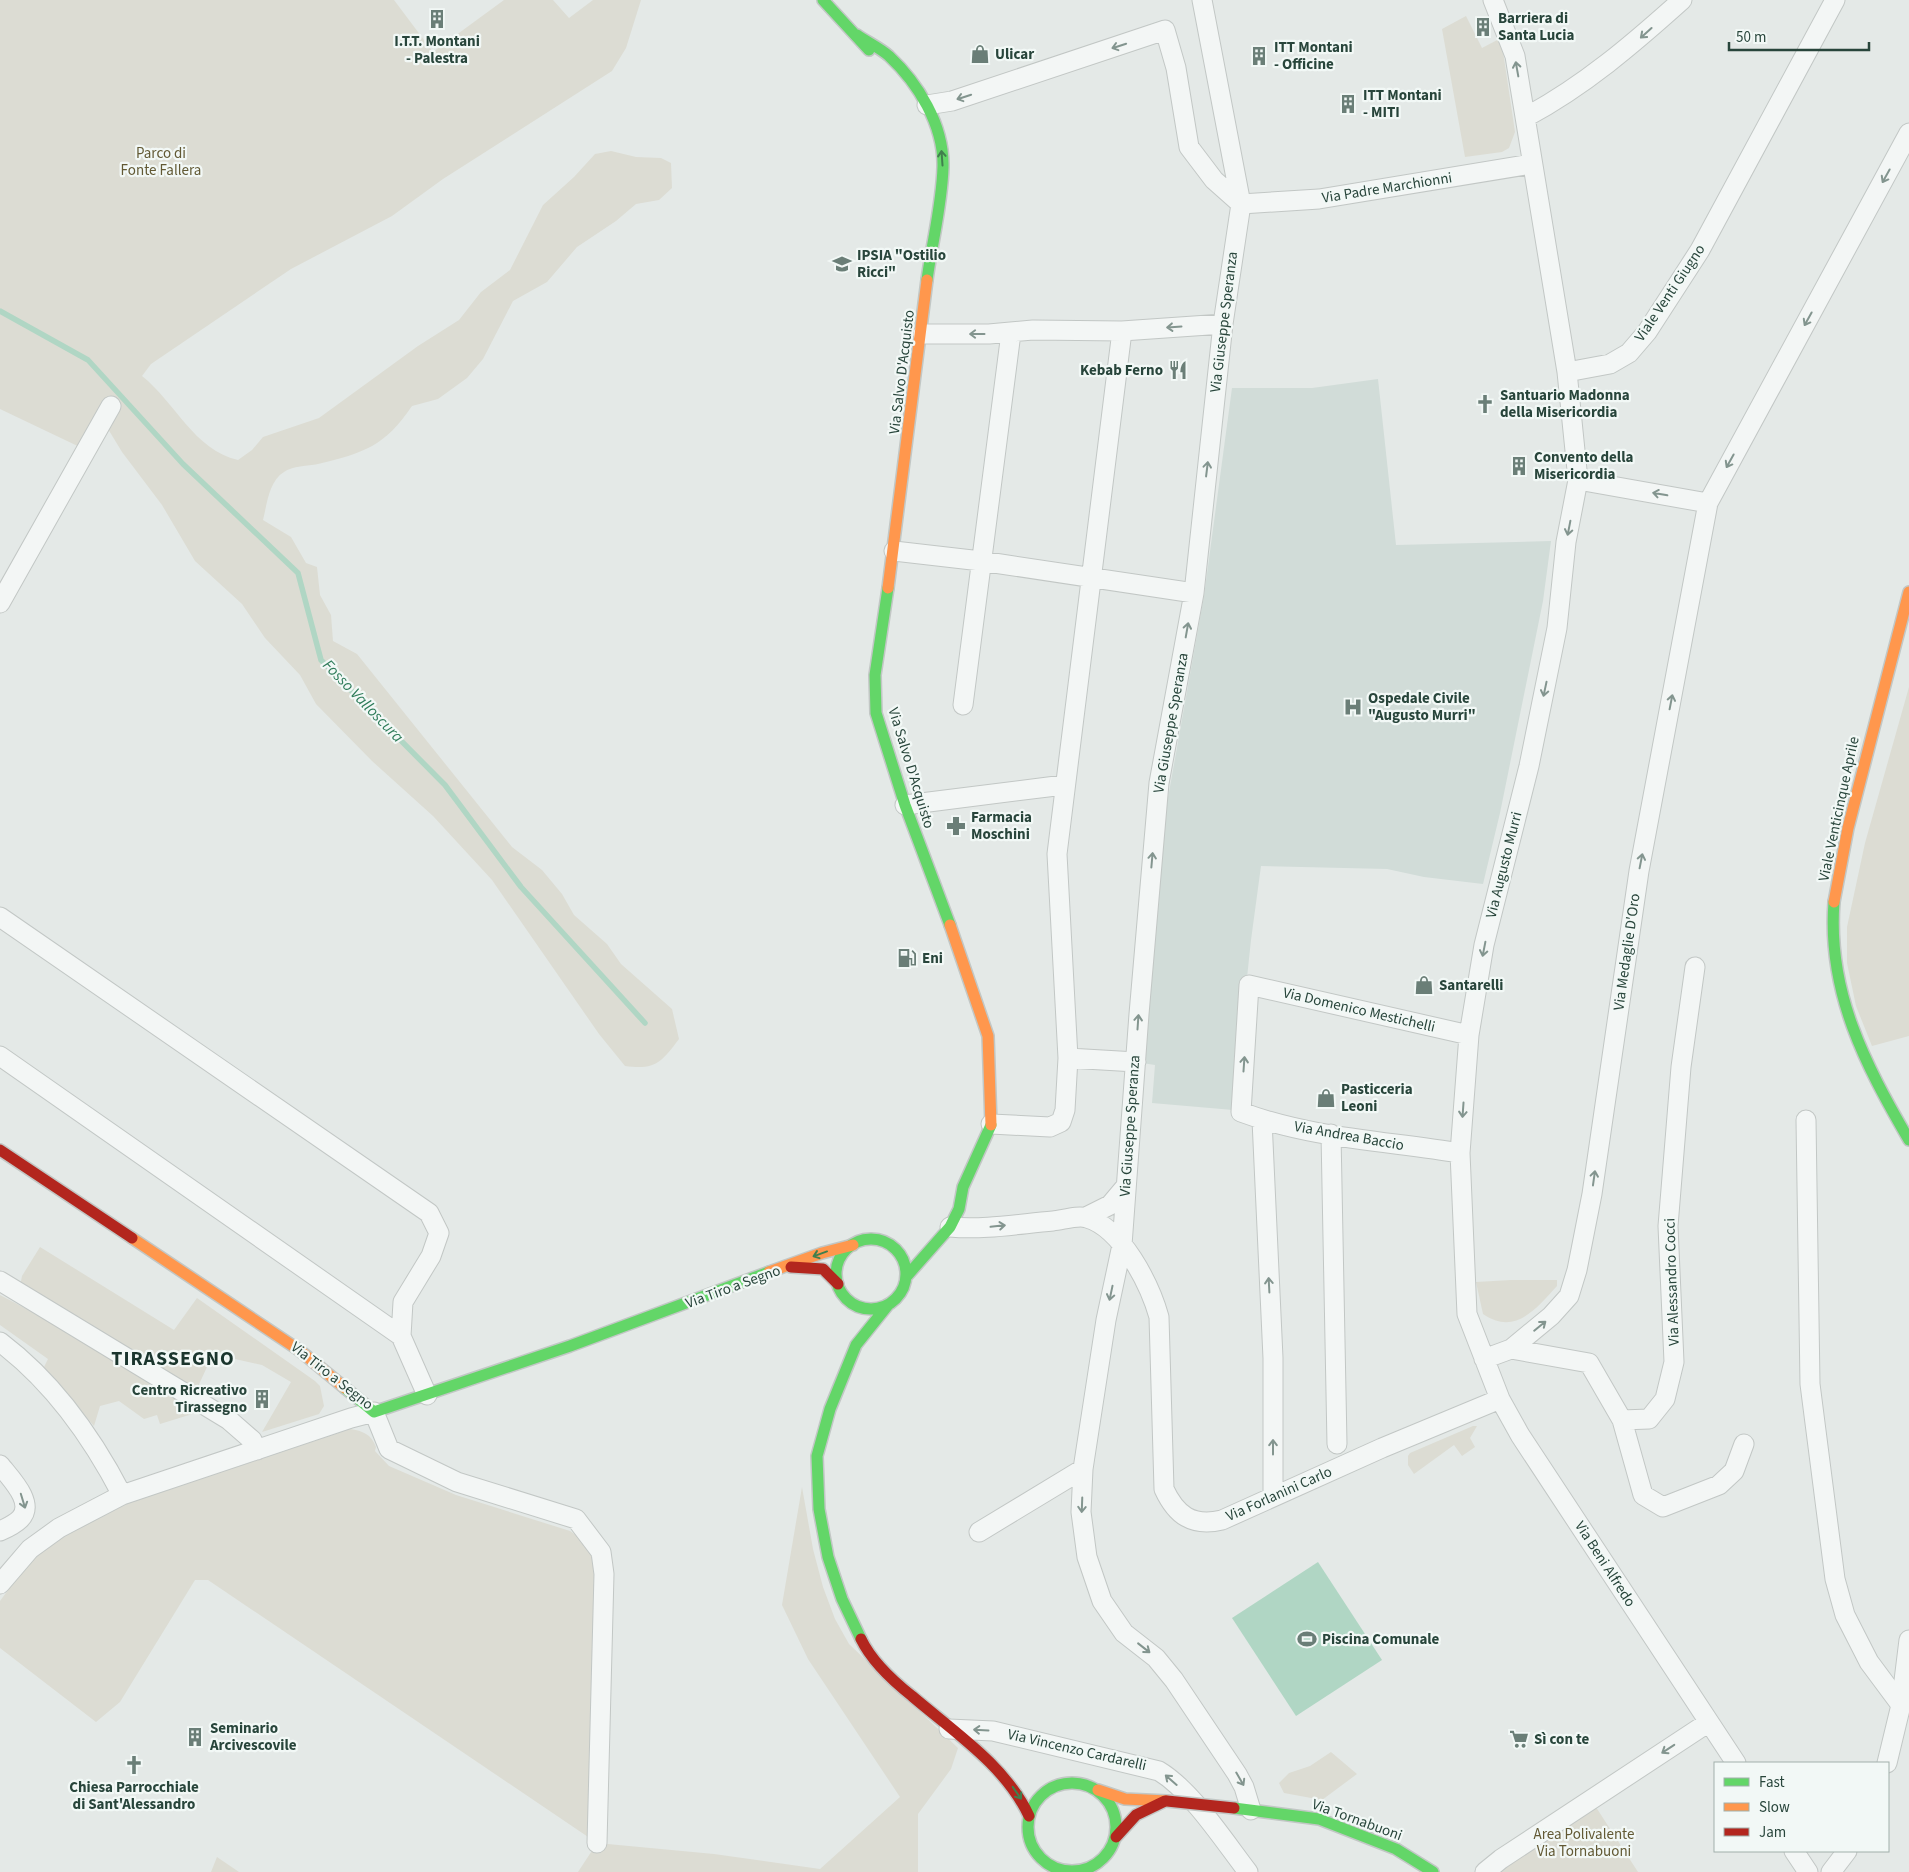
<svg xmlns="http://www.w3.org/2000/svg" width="1909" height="1872" font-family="'Source Sans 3',sans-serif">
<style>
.built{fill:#d1dcd8}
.green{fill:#dcdcd3}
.water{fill:#b0d6c4}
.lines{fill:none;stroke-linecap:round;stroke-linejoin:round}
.stream{stroke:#b0d6c4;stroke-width:5.5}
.street-casing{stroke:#c2c7c5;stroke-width:21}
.fast-casing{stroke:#c2c7c5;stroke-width:14}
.slow-casing{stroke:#c2c7c5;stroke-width:14}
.jam-casing{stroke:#c2c7c5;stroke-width:14}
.street{stroke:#f3f6f5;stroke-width:19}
.fast{stroke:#63d668;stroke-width:11}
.slow{stroke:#ff974d;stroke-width:11}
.jam{stroke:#b3261e;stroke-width:11}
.jam-bridge-casing{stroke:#c2c7c5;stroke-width:14;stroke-linecap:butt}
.jam-bridge{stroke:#b3261e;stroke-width:11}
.oneway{stroke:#83958f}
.oneway2{stroke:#407f4d}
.labels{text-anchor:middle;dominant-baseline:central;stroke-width:4.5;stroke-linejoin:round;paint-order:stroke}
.poi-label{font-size:15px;font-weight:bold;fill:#28453b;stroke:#f2f8f6;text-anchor:start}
.park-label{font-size:15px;fill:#625934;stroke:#f2f8f6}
.street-label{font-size:15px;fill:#28453b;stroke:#f2f8f6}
.water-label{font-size:16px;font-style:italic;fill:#2f7c5a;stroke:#f2f8f6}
.district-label{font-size:20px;font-weight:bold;letter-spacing:1px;fill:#1a352d;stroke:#f2f8f6}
</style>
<rect width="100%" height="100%" fill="#e4e9e7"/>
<!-- built -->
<path class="built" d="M 1378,379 L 1396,545 L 1551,541 L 1543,601 L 1500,813 L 1483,884 L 1424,877 L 1387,869 L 1261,866 L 1251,940 L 1233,1110 L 1152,1103 L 1155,1065 L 1142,1063 L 1161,837 L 1204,596 L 1232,388 L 1312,388 Z"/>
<!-- green -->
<path class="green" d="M 0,0 L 394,0 L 433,52 L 504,0 L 553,0 L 569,18 L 593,0 L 641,0 L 626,48 L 612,71 L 443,179 L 392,216 L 291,269 L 151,364 L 142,376 C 175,402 194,450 238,460 L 252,450 L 263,437 L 319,418 L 418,346 L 459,320 L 481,292 L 510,270 L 543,205 L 574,177 L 595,154 L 611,151 L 636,157 L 661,158 L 671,163 L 672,188 L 659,200 L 636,204 L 616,221 L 577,247 L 547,282 L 513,301 L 483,359 L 467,378 L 438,399 L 412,406 C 385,446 364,453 318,464 C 308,466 292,466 284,472 C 269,481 267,504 263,520 L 291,537 L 306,563 L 317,567 L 320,595 L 331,615 L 333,641 L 357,654 L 512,847 L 542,870 L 562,894 L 574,915 L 607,944 L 621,964 L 672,1009 L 679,1039 C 661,1063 655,1070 625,1066 L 599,1034 L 492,880 L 433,816 L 372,761 L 316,704 L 300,675 L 265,638 L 242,604 L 195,561 L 162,505 L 122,452 L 102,419 L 86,450 L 0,409 Z
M 1466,16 L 1482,48 L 1501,38 L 1515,132 L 1509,148 L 1502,152 L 1465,157 L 1442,29 Z
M 1909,687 L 1909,1036 L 1872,1046 L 1856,1006 L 1847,963 L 1847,927 L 1865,843 Z
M 40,1247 L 174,1330 L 197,1298 L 315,1381 L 320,1386 L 324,1406 L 319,1414 L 262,1432 L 291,1382 L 262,1365 L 213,1354 L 195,1393 L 20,1286 L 22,1276 Z
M 1511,1280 L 1557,1280 L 1557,1286 C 1536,1309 1515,1336 1483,1314 L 1476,1282 Z
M 0,1295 L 112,1354 L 202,1411 L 160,1424 L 157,1415 L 144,1419 L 119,1401 L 100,1406 L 94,1426 L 44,1367 L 48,1359 L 0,1325 Z
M 1473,1426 L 1477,1426 L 1470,1438 L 1475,1447 L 1462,1456 L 1454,1445 L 1414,1474 L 1408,1465 L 1408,1456 L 1410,1453 Z
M 350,1429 C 363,1431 371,1434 376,1447 L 375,1451 L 389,1466 L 456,1495 L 570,1531 L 601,1552 L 597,1843 L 714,1854 L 820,1869 L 900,1797 L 808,1659 L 782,1605 L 802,1487 L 813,1549 L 823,1587 L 835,1619 L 849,1644 L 958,1748 L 951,1769 L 918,1814 L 918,1872 L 578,1872 L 597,1843 L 208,1580 L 195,1580 L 120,1702 L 96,1722 L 0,1648 L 0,1601 L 33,1556 L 64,1535 L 126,1504 Z
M 1331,1752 L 1357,1774 L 1322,1800 L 1284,1793 L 1279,1783 L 1289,1773 L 1310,1766 Z
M 1592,1801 L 1638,1872 L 1489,1872 Z
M 217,1857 L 239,1872 L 211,1872 Z"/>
<!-- water -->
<path class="water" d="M 1318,1562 L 1382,1660 L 1296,1716 L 1232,1618 Z"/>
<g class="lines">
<!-- stream -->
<path class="stream" d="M 0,311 L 88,360 L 183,464 L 298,573 L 321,660 L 445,785 L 521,887 L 645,1023"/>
<!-- street casing -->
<g class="street-casing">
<path id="street" d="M 1202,0 L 1241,204 L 1223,324 L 1194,593 L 1159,783 L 1139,1014 L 1122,1245 L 1106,1320 L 1083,1469 L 1081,1512 L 1087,1557 L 1102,1601 L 1124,1633 L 1156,1658 L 1174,1680 L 1237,1774 L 1244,1787 L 1251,1810
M 1493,0 L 1515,56 L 1567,372 L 1610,364 L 1629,353 L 1647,332 L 1700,250 L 1835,0
M 927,105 L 952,101 L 1165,30 L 1176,68 L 1189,147 L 1214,180 L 1241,204
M 1526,117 C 1584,86 1633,44 1682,0
M 1241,204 L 1319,199 L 1532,164
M 923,334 L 989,334 L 1033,330 L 1122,331 L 1223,324
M 1567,372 L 1578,480 L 1566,542 L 1557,628 L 1529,766 L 1484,945 L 1469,1035 L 1460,1153 L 1467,1314 L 1500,1399 L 1520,1435 L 1736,1763
M 1578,480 L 1708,503
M 894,551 L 981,561 L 1194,593
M 0,603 L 111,406
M 963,705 L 1011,333
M 905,805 L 1064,785
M 0,917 L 429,1213 L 439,1233 L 431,1256 L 403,1302 L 401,1336 L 427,1395
M 0,1056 L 401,1336
M 1068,1058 L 1136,1062
M 1262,1120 L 1273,1358 L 1273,1496
M 1806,1120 L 1810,1384 L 1835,1579 L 1845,1615 L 1869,1662 L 1901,1705
M 991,1124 L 1050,1127 L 1061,1122 L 1065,1110 L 1068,1058 L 1057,854 L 1122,331
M 1331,1134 L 1337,1444
M 1460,1153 C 1387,1141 1310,1138 1241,1112 L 1249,985 L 1469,1035
M 1086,1217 L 1110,1205 L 1126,1186
M 950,1227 C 984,1230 1018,1224 1053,1221 C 1063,1220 1078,1215 1087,1218 C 1122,1228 1150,1285 1159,1317 L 1164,1489 C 1176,1515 1192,1527 1222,1520 L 1382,1448 L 1500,1399
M 0,1281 L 229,1420 L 252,1440 L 257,1450
M 0,1342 C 53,1382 92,1437 122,1495
M 1511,1349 L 1589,1363 L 1622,1420 L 1649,1419 L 1665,1399 L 1674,1362 L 1668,1226 L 1681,1067 L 1695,967
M 1484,1359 L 1511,1349 L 1551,1316 L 1569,1296 L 1577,1270 L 1592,1194 L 1639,871 L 1708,503 L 1909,133
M 1622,1420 L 1643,1495 L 1663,1507 L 1719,1485 L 1734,1471 L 1744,1444
M 0,1465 C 10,1478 36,1503 20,1519 C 15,1524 7,1528 0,1531
M 979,1532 L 1083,1469
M 0,1584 L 30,1549 L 59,1528 L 122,1495 L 351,1418 L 374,1412 L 389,1449 L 457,1482 L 576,1519 L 601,1552 L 604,1574 L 597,1843
M 949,1729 L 993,1731 L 1159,1771 C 1192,1791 1224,1841 1248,1872
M 1887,1763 L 1901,1705 L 1909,1640
M 1794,1851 L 1808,1872
M 1485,1872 L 1501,1859 L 1709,1722
M 1831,1872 L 1847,1851"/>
</g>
<!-- fast casing -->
<g class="fast-casing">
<path id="fast" d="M 823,0 L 869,50
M 857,35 C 867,42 880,48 889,56 C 918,83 944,125 943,167 C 942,205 932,242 927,280
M 888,588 L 875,675 L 876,713 L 905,805 L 950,925
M 1834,902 C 1827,992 1865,1064 1909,1140
M836 1274a35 35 0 1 1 70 0a35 35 0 1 1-70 0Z
M 906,1277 L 950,1227 L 959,1209 L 963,1187 L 991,1125
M 345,1388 L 374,1412 L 570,1346 L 769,1272
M 861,1639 L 842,1599 L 828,1557 L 819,1509 L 817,1456 L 830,1409 L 856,1345 L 888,1305
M1028 1827a44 44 0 1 1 88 0a44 44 0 1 1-88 0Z
M 1234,1808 L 1319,1819 L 1396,1849 L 1433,1872"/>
</g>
<!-- slow casing -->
<g class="slow-casing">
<path id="slow" d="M 888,588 L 927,280
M 1834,902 L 1848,828 L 1909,592
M 950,925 L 988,1036 L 991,1125
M 132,1238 L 299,1350 L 345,1388
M 769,1272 L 822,1253 L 853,1245
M 1098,1790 L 1125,1799 L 1167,1801"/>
</g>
<!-- jam casing -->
<g class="jam-casing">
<path id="jam" d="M 0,1150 L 132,1238
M 791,1267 L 823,1269 L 838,1284
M 861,1639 C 872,1662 893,1681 912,1696 C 954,1732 1005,1765 1029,1816
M 1116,1837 L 1136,1815 L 1165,1801"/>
</g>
<!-- street -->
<use href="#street" class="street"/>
<!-- fast -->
<use href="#fast" class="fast"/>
<!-- slow -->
<use href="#slow" class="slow"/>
<!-- jam -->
<use href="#jam" class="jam"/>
<!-- jam-bridge casing -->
<g class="jam-bridge-casing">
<path id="jam-bridge" d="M 1167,1801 L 1234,1808"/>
</g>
<!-- jam-bridge -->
<use href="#jam-bridge" class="jam-bridge"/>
</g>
<!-- one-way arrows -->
<defs><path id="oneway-shaft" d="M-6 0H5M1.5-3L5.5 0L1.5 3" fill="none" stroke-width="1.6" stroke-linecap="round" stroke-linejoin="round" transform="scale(1.25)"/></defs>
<g class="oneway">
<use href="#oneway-shaft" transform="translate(1646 33) rotate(138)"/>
<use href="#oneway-shaft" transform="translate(1119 46) rotate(162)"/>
<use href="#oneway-shaft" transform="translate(1517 69) rotate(-100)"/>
<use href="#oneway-shaft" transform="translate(964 97) rotate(162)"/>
<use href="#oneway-shaft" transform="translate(1886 176) rotate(119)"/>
<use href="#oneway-shaft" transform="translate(1808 319) rotate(119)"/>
<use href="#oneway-shaft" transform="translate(1174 327) rotate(176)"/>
<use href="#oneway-shaft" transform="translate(977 334) rotate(-180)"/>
<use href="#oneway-shaft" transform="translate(1730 461) rotate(119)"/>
<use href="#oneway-shaft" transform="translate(1207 469) rotate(-83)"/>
<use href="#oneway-shaft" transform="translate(1660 494) rotate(-170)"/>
<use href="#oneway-shaft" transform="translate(1569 528) rotate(101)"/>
<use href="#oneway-shaft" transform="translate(1187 630) rotate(-80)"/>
<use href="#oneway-shaft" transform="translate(1545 689) rotate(102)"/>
<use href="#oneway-shaft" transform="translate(1671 702) rotate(-79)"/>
<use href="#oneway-shaft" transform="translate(1152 860) rotate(-85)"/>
<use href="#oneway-shaft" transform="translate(1641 861) rotate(-79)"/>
<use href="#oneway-shaft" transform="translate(1484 949) rotate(101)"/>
<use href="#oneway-shaft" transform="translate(1138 1022) rotate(-86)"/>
<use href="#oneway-shaft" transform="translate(1244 1064) rotate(-86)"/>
<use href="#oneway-shaft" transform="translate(1463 1110) rotate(94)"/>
<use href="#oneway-shaft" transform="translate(1594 1178) rotate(-82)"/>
<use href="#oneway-shaft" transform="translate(998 1226) rotate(-6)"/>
<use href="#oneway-shaft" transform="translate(1269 1285) rotate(-93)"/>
<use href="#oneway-shaft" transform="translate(1111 1293) rotate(102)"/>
<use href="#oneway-shaft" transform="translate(1540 1326) rotate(-39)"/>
<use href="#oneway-shaft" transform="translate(1273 1447) rotate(-90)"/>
<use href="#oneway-shaft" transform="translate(23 1501) rotate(73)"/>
<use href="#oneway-shaft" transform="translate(1082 1505) rotate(92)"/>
<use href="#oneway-shaft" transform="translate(1144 1648) rotate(38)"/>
<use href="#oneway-shaft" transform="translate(981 1730) rotate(-177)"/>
<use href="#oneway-shaft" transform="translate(1668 1749) rotate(147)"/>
<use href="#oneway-shaft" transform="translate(1240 1779) rotate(60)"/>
<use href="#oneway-shaft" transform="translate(1171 1780) rotate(-139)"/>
</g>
<g class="oneway2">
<use href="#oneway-shaft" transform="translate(942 158) rotate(-94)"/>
<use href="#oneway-shaft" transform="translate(820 1254) rotate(160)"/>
<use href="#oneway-shaft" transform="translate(1017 1793) rotate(55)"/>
</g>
<!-- icons -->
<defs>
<g id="building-bare" transform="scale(1.5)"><path d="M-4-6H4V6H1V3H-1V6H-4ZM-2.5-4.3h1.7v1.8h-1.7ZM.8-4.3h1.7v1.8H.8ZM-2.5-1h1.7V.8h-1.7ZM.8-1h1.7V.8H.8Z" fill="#6a7e77" stroke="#f2f8f6" stroke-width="2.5" paint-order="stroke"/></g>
<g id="shop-bare" transform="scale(1.5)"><path d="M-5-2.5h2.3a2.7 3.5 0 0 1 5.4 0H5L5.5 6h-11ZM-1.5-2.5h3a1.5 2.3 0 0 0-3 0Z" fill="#6a7e77" stroke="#f2f8f6" stroke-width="2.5" paint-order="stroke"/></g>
<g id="school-bare" transform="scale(1.5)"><path d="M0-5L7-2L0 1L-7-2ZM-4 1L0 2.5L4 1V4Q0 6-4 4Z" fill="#6a7e77" stroke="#f2f8f6" stroke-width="2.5" paint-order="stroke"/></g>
<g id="restaurant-bare" transform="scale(1.5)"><path d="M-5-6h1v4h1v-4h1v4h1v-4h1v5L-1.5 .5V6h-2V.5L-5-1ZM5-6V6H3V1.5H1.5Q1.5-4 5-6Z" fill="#6a7e77" stroke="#f2f8f6" stroke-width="2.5" paint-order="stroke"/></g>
<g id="church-bare" transform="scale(1.5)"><path d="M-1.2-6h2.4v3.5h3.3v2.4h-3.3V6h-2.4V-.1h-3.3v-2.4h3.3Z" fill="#6a7e77" stroke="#f2f8f6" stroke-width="2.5" paint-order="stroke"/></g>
<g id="hospital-bare" transform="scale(1.5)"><path d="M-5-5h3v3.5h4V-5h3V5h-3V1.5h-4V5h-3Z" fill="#6a7e77" stroke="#f2f8f6" stroke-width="2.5" paint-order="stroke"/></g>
<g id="pharmacy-bare" transform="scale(1.5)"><path d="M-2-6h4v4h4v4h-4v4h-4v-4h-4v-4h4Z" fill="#6a7e77" stroke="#f2f8f6" stroke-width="2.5" paint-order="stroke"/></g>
<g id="fuel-bare" transform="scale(1.5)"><path d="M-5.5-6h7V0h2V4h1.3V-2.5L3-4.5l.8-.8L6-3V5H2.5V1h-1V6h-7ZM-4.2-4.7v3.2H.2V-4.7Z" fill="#6a7e77" stroke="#f2f8f6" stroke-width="2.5" paint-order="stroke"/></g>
<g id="stadium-bare" transform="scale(1.5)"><path d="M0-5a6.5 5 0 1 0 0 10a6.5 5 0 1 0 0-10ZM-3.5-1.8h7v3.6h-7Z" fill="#6a7e77" stroke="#f2f8f6" stroke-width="2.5" paint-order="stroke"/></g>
<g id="supermarket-bare" transform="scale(1.5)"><path d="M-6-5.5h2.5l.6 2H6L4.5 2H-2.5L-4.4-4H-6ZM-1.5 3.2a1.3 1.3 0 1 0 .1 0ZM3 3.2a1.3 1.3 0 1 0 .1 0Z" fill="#6a7e77" stroke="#f2f8f6" stroke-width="2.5" paint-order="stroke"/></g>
</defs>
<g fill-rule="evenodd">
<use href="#building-bare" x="437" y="19"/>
<use href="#building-bare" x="1483" y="27"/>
<use href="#shop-bare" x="980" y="54"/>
<use href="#building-bare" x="1259" y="56"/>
<use href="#building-bare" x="1348" y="104"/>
<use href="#school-bare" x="842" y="264"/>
<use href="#restaurant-bare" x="1178" y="370"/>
<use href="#church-bare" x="1485" y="404"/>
<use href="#building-bare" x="1519" y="466"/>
<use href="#hospital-bare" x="1353" y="707"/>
<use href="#pharmacy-bare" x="956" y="826"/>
<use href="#fuel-bare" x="907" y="958"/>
<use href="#shop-bare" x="1424" y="985"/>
<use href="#shop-bare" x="1326" y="1098"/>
<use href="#building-bare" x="262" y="1399"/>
<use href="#stadium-bare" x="1307" y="1639"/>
<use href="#building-bare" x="195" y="1737"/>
<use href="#supermarket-bare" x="1519" y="1739"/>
<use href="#church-bare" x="134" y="1765"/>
</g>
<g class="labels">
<!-- poi labels -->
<g class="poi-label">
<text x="1498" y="18">Barriera di<tspan x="1498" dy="17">Santa Lucia</tspan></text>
<text x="437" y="41" text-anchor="middle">I.T.T. Montani<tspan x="437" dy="17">- Palestra</tspan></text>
<text x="1274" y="47">ITT Montani<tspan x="1274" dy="17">- Officine</tspan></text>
<text x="995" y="54">Ulicar</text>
<text x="1363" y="95">ITT Montani<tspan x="1363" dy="17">- MITI</tspan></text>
<text x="857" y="255">IPSIA "Ostilio<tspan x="857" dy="17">Ricci"</tspan></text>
<text x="1163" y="370" text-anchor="end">Kebab Ferno</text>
<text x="1500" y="395">Santuario Madonna<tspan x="1500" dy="17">della Misericordia</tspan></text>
<text x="1534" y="457">Convento della<tspan x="1534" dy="17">Misericordia</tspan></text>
<text x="1368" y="698">Ospedale Civile<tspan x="1368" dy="17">"Augusto Murri"</tspan></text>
<text x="971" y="817">Farmacia<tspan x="971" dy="17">Moschini</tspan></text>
<text x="922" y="958">Eni</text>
<text x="1439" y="985">Santarelli</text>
<text x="1341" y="1089">Pasticceria<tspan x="1341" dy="17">Leoni</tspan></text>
<text x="247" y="1390" text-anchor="end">Centro Ricreativo<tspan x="247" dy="17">Tirassegno</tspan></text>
<text x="1322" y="1639">Piscina Comunale</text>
<text x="210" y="1728">Seminario<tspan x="210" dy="17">Arcivescovile</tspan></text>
<text x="1534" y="1739">Sì con te</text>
<text x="134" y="1787" text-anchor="middle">Chiesa Parrocchiale<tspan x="134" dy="17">di Sant'Alessandro</tspan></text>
</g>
<!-- park labels -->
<g class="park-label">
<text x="161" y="153">Parco di<tspan x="161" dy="17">Fonte Fallera</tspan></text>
<text x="1584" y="1834">Area Polivalente<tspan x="1584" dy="17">Via Tornabuoni</tspan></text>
</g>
<!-- street labels -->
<g class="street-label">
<text transform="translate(1387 188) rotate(-9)">Via Padre Marchionni</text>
<text transform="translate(1670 293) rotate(-56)">Viale Venti Giugno</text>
<text transform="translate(1224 322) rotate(-83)">Via Giuseppe Speranza</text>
<text transform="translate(902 372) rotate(-83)">Via Salvo D'Acquisto</text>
<text transform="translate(1171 723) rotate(-80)">Via Giuseppe Speranza</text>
<text transform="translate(911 768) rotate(73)">Via Salvo D'Acquisto</text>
<text transform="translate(1839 809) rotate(-78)">Viale Venticinque Aprile</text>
<text transform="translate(1504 865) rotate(-76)">Via Augusto Murri</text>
<text transform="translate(1627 952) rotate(-82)">Via Medaglie D'Oro</text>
<text transform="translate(1359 1010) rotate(13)">Via Domenico Mestichelli</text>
<text transform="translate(1130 1126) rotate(-86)">Via Giuseppe Speranza</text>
<text transform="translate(1349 1136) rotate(10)">Via Andrea Baccio</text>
<text transform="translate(1672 1282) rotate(-92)">Via Alessandro Cocci</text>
<text transform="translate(733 1287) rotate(-20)">Via Tiro a Segno</text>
<text transform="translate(332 1376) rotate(38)">Via Tiro a Segno</text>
<text transform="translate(1279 1494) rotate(-24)">Via Forlanini Carlo</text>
<text transform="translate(1605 1564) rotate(57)">Via Beni Alfredo</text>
<text transform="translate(1077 1750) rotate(13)">Via Vincenzo Cardarelli</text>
<text transform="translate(1357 1820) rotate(20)">Via Tornabuoni</text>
</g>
<!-- water labels -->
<g class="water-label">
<text transform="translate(363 701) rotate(46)">Fosso Valloscura</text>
</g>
<!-- district labels -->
<g class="district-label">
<text x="173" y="1359">TIRASSEGNO</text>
</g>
</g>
<!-- legend -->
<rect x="1714" y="1762" width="175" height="90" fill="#f2f8f6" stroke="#a1b0ab"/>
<rect x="1724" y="1778" width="25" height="8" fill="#63d668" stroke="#a1b0ab"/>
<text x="1759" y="1787" font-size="15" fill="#28453b">Fast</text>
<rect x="1724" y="1803" width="25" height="8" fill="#ff974d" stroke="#a1b0ab"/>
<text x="1759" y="1812" font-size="15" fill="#28453b">Slow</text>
<rect x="1724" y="1828" width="25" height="8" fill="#b3261e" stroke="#a1b0ab"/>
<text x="1759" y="1837" font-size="15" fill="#28453b">Jam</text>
<!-- scale -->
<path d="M1729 42v8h140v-8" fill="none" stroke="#28453b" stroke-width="2.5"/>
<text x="1736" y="42" font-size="15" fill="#28453b" stroke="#f2f8f6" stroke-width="4" paint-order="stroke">50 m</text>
</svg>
